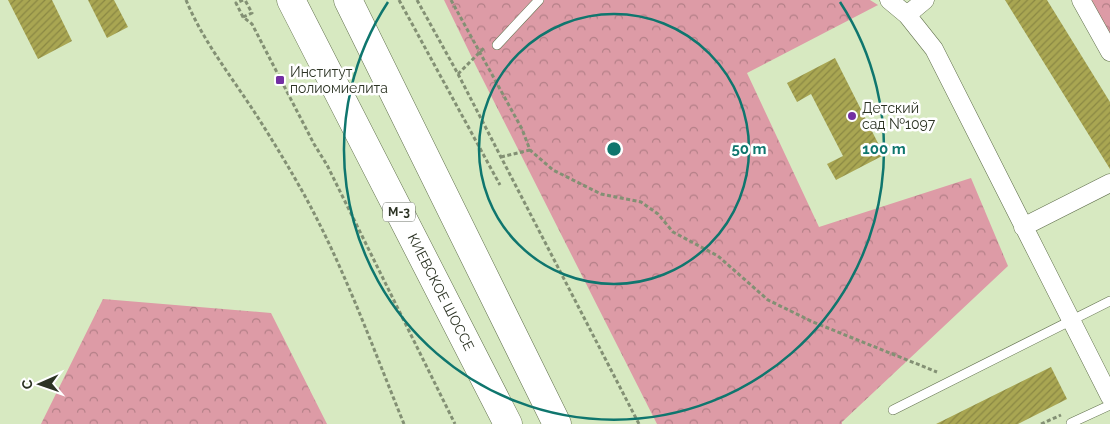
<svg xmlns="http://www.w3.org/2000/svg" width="1110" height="424" font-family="Raleway,sans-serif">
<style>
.forest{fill:url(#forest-crowns)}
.building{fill:url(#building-hatch)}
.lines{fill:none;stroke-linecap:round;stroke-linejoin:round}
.service-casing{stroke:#62714e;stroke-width:10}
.minor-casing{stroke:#62714e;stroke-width:19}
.trunk-casing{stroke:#62714e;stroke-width:29}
.path{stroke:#839074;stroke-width:3;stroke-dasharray:4 2.5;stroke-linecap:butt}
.service{stroke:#fff;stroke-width:9}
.minor{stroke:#fff;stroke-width:18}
.trunk{stroke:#fff;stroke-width:28}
.ring{fill:none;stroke:#0f766e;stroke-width:2.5}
.poi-dot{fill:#732fa3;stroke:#fff;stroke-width:2}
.labels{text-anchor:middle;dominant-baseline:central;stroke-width:5;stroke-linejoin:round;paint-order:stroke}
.shield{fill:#fff;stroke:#6b7066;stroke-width:1}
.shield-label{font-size:12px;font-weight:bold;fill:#2c3324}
.poi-label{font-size:14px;fill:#2c3324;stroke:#fff;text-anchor:start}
.street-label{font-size:14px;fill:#2c3324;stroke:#fff}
.centre{fill:#0f766e;stroke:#fff;stroke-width:2.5}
.ring-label{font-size:15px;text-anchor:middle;font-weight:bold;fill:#0f766e;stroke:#fff;stroke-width:5;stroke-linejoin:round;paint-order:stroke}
</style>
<defs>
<pattern id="forest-crowns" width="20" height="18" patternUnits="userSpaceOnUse" patternTransform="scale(1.25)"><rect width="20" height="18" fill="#dd9ba6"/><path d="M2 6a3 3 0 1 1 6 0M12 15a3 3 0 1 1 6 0" fill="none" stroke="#b37f87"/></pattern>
<pattern id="building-hatch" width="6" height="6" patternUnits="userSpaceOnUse" patternTransform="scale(1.25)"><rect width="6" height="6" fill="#a9a652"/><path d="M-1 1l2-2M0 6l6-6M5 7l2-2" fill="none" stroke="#8a8844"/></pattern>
</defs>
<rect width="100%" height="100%" fill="#d7e9c1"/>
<!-- forest -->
<path class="forest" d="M 444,0 L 870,0 L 878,5 L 747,73 L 819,227 L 971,178 L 1008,266 L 842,422 L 842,424 L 657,424 L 476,66 Z
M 1082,0 L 1110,0 L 1110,54 Z
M 103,299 L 271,313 L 327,424 L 41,424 Z"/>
<!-- building -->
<path class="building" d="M 8,0 L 52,0 L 72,41 L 38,59 Z
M 88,0 L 114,0 L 128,27 L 107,38 Z
M 1005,0 L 1047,0 L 1110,102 L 1110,169 Z
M 835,58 L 884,155 L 836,180 L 827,164 L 843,156 L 811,94 L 797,102 L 787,83 Z
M 1051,367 L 1067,399 L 1018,424 L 936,424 Z"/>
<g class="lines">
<!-- service casing -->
<g class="service-casing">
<path id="service" d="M 497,45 L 539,0
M 893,410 L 1110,301
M 1071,423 L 1110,405"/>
</g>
<!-- minor casing -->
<g class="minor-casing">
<path id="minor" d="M 889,0 L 907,15 L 934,49 L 1110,397
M 1081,0 L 1110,52
M 907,15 L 925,0
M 1023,227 L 1110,183"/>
</g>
<!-- trunk casing -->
<g class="trunk-casing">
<path id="trunk" d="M 291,0 L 508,424
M 348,0 L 557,424"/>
</g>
<!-- path -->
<path class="path" d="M 186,0 C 203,41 231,76 255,113 C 273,141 290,169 306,198 C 345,270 373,348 404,424
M 243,0 L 236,3 L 243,17 L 252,24 L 314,144 L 327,165 L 455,424
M 399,0 L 500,185
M 417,0 L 458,74 L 485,47
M 451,0 L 522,129 L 530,150 L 553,170 L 601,194 L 641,202 L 658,214 L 673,232 L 718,256 L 768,300 L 813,322 L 937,372
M 243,17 L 252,13 L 245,0
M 458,74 L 639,424
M 501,157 L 530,150
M 1041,424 L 1061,415"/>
<!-- service -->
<use href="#service" class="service"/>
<!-- minor -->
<use href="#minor" class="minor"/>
<!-- trunk -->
<use href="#trunk" class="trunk"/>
</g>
<!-- distance rings -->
<g class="ring">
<circle cx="614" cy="149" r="135"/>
<path d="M840 2A270 270 0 1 1 388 2"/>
</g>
<!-- markers -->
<g class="poi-dot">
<rect x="275" y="75" width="10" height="10" rx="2.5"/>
<circle cx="852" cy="116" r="5"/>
</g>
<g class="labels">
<!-- shield labels -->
<rect class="shield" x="383" y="202.5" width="32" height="19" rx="4"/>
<g class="shield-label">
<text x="399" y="212">М-3</text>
</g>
<!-- poi labels -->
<g class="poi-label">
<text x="290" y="72">Институт<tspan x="290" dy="16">полиомиелита</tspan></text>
<text x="862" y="108">Детский<tspan x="862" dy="16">сад №1097</tspan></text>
</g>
<!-- street labels -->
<g class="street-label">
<text transform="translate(441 292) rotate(63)">КИЕВСКОЕ ШОССЕ</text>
</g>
</g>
<circle cx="614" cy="149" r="8" class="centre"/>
<g class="ring-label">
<text x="749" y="154">50 m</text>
<text x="884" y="154">100 m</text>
</g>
<!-- north arrow -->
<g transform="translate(40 384) rotate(268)" stroke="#ffffff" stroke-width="4" paint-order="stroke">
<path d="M0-4L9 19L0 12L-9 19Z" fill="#2c3324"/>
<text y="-8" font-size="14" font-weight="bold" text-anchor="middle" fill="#2c3324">С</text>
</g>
</svg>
